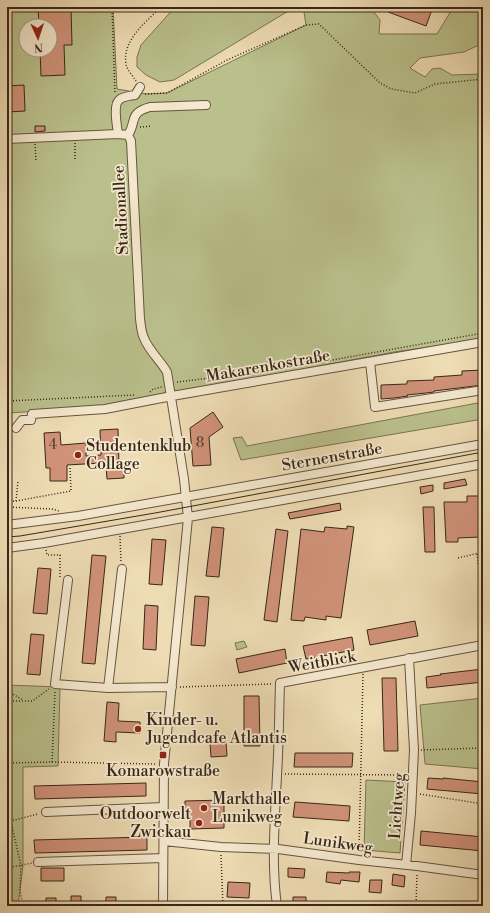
<svg xmlns="http://www.w3.org/2000/svg" width="490" height="913" font-family="'Libre Bodoni',serif">
<style>
.green{fill:#bac08c;stroke:#797452;fill-rule:evenodd}
.building{fill:#d09279;stroke:#382719}
.lines{fill:none;stroke-linecap:round;stroke-linejoin:round}
.minor-casing{stroke:#665440;stroke-width:10}
.path{stroke:#382719;stroke-width:1.5;stroke-dasharray:1 2;stroke-linecap:butt}
.minor{stroke:#f4e8ce;stroke-width:8}
.tram{stroke:#382719;stroke-width:1}
.poi-dot{fill:#8f2418;stroke:#f4e8ce;stroke-width:1.5}
.labels{text-anchor:middle;dominant-baseline:central;stroke-width:3.5;stroke-linejoin:round;paint-order:stroke}
.number-label{font-size:14px;fill:#5e4231}
.street-label{font-size:16px;fill:#382719;stroke:#f4e8ce}
.poi-label{font-size:16px;fill:#382719;stroke:#f4e8ce;text-anchor:start}
</style>
<rect width="100%" height="100%" fill="#eedcb4"/>
<filter id="stains"><feTurbulence type="fractalNoise" baseFrequency=".005" numOctaves="4"/><feColorMatrix values="0 0 0 0 .2 0 0 0 0 .09 0 0 0 0 .02 0 0 0 .5 -.17"/></filter>
<radialGradient id="worn" r=".72"><stop offset=".6" stop-color="#630" stop-opacity="0"/><stop offset="1" stop-color="#630" stop-opacity=".3"/></radialGradient>
<!-- green -->
<path class="green" d="M 7,7 L 113,7 L 117,89 L 146,94 L 167,93 L 306,25 L 304,12 L 301,7 L 370,7 L 380,20 L 379,34 L 437,34 L 451,11 L 483,9 L 483,43 L 464,52 L 420,58 L 410,68 L 425,77 L 432,69 L 440,68 L 452,75 L 483,74 L 483,339 L 394,352 L 95,408 L 7,413 ZM 26,26 L 50,26 L 50,50 L 26,50 Z
M 175,7 L 295,7 L 174,80 L 160,82 L 146,75 L 137,67 L 137,57 L 141,45 Z
M 483,402 L 483,419 L 241,460 L 233,438 L 242,437 L 247,446 Z
M 244,641 L 247,647 L 237,650 L 235,643 Z
M 7,685 L 60,687 L 58,766 L 23,767 L 23,866 L 18,906 L 7,906 Z
M 483,698 L 483,769 L 425,764 L 420,705 Z
M 366,780 L 405,782 L 400,853 L 364,850 Z"/>
<!-- building -->
<path class="building" d="M 38,7 L 71,7 L 72,45 L 64,45 L 65,75 L 41,76 L 40,50 L 50,50 L 50,26 L 39,26 Z
M 390,7 L 409,7 L 418,10 L 419,7 L 433,7 L 426,26 L 388,12 Z
M 24,85 L 25,111 L 7,112 L 7,86 Z
M 35,126 L 45,126 L 45,131 L 35,132 Z
M 483,370 L 483,385 L 434,391 L 434,392 L 426,393 L 407,395 L 408,396 L 394,398 L 381,399 L 381,385 L 407,384 L 407,381 L 434,380 L 434,377 L 462,375 L 462,371 Z
M 213,412 L 223,427 L 209,437 L 211,465 L 193,466 L 190,428 Z
M 118,429 L 119,465 L 124,465 L 124,478 L 107,479 L 106,466 L 102,466 L 102,463 L 67,465 L 67,481 L 50,481 L 50,468 L 46,468 L 44,433 L 60,432 L 61,445 L 86,443 L 86,456 L 101,455 L 100,430 Z
M 465,479 L 467,485 L 444,489 L 444,483 Z
M 433,485 L 433,491 L 421,494 L 420,487 Z
M 467,496 L 479,496 L 480,537 L 458,538 L 458,542 L 446,542 L 444,502 L 467,502 Z
M 340,503 L 341,510 L 290,519 L 288,513 Z
M 423,507 L 434,507 L 435,552 L 425,552 Z
M 347,526 L 354,527 L 341,618 L 326,616 L 326,620 L 305,617 L 304,621 L 291,620 L 301,529 L 324,532 L 325,527 L 347,529 Z
M 212,527 L 224,528 L 219,577 L 206,576 Z
M 276,529 L 288,531 L 277,622 L 264,620 Z
M 152,539 L 166,540 L 162,585 L 149,584 Z
M 92,555 L 106,556 L 95,664 L 82,663 Z
M 38,568 L 51,569 L 47,614 L 33,613 Z
M 195,596 L 209,597 L 205,646 L 191,645 Z
M 145,605 L 158,606 L 156,650 L 143,649 Z
M 415,621 L 418,636 L 370,645 L 367,630 Z
M 31,634 L 44,635 L 40,675 L 27,674 Z
M 352,637 L 354,650 L 306,659 L 303,646 Z
M 285,649 L 287,663 L 239,673 L 236,659 Z
M 483,669 L 483,682 L 427,688 L 426,677 L 441,675 L 440,674 Z
M 382,678 L 396,678 L 398,751 L 384,751 Z
M 244,696 L 259,696 L 260,746 L 244,746 Z
M 107,702 L 119,703 L 118,721 L 140,722 L 140,733 L 116,732 L 116,742 L 104,741 Z
M 226,742 L 227,756 L 211,757 L 210,743 Z
M 295,753 L 353,753 L 352,767 L 294,767 Z
M 428,778 L 443,779 L 443,778 L 483,782 L 483,794 L 427,789 Z
M 146,783 L 146,796 L 35,799 L 34,786 Z
M 224,800 L 224,828 L 190,829 L 190,816 L 185,816 L 185,801 Z
M 295,802 L 350,806 L 349,821 L 293,817 Z
M 421,831 L 483,837 L 483,851 L 420,845 Z
M 147,837 L 147,850 L 35,853 L 34,840 Z
M 41,868 L 64,868 L 64,881 L 41,881 Z
M 288,868 L 305,869 L 304,878 L 288,877 Z
M 327,872 L 349,873 L 349,872 L 360,872 L 359,882 L 341,880 L 340,884 L 326,882 Z
M 393,874 L 405,876 L 404,887 L 392,885 Z
M 370,880 L 382,880 L 381,893 L 369,892 Z
M 228,882 L 250,883 L 249,898 L 227,897 Z
M 71,896 L 81,896 L 81,906 L 71,906 Z
M 106,897 L 116,897 L 116,906 L 106,906 Z
M 293,897 L 306,897 L 306,906 L 293,906 Z
M 46,898 L 56,898 L 56,906 L 46,906 Z"/>
<g class="lines">
<!-- minor casing -->
<g class="minor-casing">
<path id="minor" d="M 118,134 C 117,126 113,105 119,100 C 123,96 130,96 135,95 L 140,87
M 128,135 C 137,122 128,113 150,107 L 206,105
M 7,139 L 118,134 L 128,135 L 131,141 L 140,319 C 141,325 141,332 144,338 C 149,351 160,360 167,372 L 184,479 L 188,518 L 164,764 L 163,906
M 370,362 L 375,407 L 483,390
M 16,428 L 22,420 L 31,420 L 32,414 L 105,409 L 172,396 L 483,342
M 7,525 L 78,516 L 483,444
M 7,548 L 44,543 L 483,464
M 68,580 L 55,684 L 108,688 L 172,687
M 108,688 L 122,569
M 46,812 L 163,807
M 164,841 L 221,847 L 278,849 L 359,860 L 417,866 L 483,875
M 38,862 L 163,858
M 406,865 L 411,813 L 414,750 L 409,658
M 277,906 C 271,862 275,819 277,775 C 279,744 279,714 280,683 L 483,645"/>
</g>
<!-- path -->
<path class="path" d="M 112,7 L 115,94
M 136,81 C 133,76 127,70 126,64 C 122,40 146,22 161,7
M 145,94 L 167,93 L 227,60 L 306,25 L 319,24 L 380,83 L 391,89 L 415,93 L 435,84 L 483,79
M 140,127 L 152,126
M 75,143 L 75,159
M 35,144 L 36,161
M 321,362 L 483,333
M 177,382 L 260,372
M 150,392 L 153,389 L 162,387
M 7,401 L 135,395
M 16,501 L 18,481
M 7,502 L 16,501 L 71,491 L 70,467
M 7,507 L 52,509 L 59,511
M 120,536 L 121,563
M 46,550 L 47,555 L 60,555 L 60,577
M 477,554 L 483,597
M 458,558 L 483,552
M 7,563 L 10,579 L 7,680
M 180,687 L 272,684
M 7,688 L 11,693 L 23,700
M 7,701 L 32,701 L 49,689
M 7,718 L 9,735 L 7,745
M 421,750 L 483,748
M 52,762 L 55,692
M 7,763 L 52,762 L 156,764
M 285,774 L 405,775
M 420,794 L 483,804
M 7,804 L 21,866 L 20,890 L 23,906
M 7,822 L 38,814
M 359,852 L 363,674
M 221,855 L 223,906
M 7,868 L 32,863
M 416,906 L 417,874"/>
<!-- minor -->
<use href="#minor" class="minor"/>
<!-- tram -->
<path class="tram" d="M 7,537 L 20,536 L 155,513 L 483,452"/>
</g>
<!-- markers -->
<g class="poi-dot">
<circle cx="78" cy="455" r="4"/>
<circle cx="138" cy="729" r="4"/>
<rect x="159" y="751" width="8" height="8" rx="2"/>
<circle cx="204" cy="808" r="4"/>
<circle cx="199" cy="823" r="4"/>
</g>
<g class="labels">
<!-- number labels -->
<g class="number-label">
<text x="200" y="443">8</text>
<text x="53" y="445">4</text>
</g>
<!-- street labels -->
<g class="street-label">
<text transform="translate(121 210) rotate(-93)">Stadionallee</text>
<text transform="translate(268 366) rotate(-10)">Makarenkostraße</text>
<text transform="translate(332 457) rotate(-10)">Sternenstraße</text>
<text transform="translate(322 662) rotate(-10)">Weitblick</text>
<text transform="translate(397 806) rotate(-86)">Lichtweg</text>
<text transform="translate(338 843) rotate(8)">Lunikweg</text>
</g>
<!-- poi labels -->
<g class="poi-label">
<text x="86" y="446">Studentenklub<tspan x="86" dy="18">Collage</tspan></text>
<text x="146" y="720">Kinder- u.<tspan x="146" dy="18">Jugendcafe Atlantis</tspan></text>
<text x="163" y="771" text-anchor="middle">Komarowstraße</text>
<text x="212" y="799">Markthalle<tspan x="212" dy="18">Lunikweg</tspan></text>
<text x="191" y="814" text-anchor="end">Outdoorwelt<tspan x="191" dy="18">Zwickau</tspan></text>
</g>
</g>
<!-- margin -->
<rect width="490" height="913" fill="none" stroke="#eedcb4" stroke-width="24"/>
<rect x="8" y="8" width="474" height="897" fill="none" stroke="#382719" stroke-width="2"/>
<rect x="12" y="12" width="466" height="889" fill="none" stroke="#382719"/>
<!-- north arrow -->
<g transform="translate(38 38) rotate(177)"><circle r="19" fill="#f4e8ce" stroke="#a99b86"/>
<path d="M0-3L7 15L0 10L-7 15Z" fill="#8f2418"/>
<text y="-6" font-size="11" font-weight="bold" text-anchor="middle" fill="#382719">N</text>
</g>
<rect width="100%" height="100%" filter="url(#stains)"/>
<rect width="100%" height="100%" fill="url(#worn)"/>
</svg>
